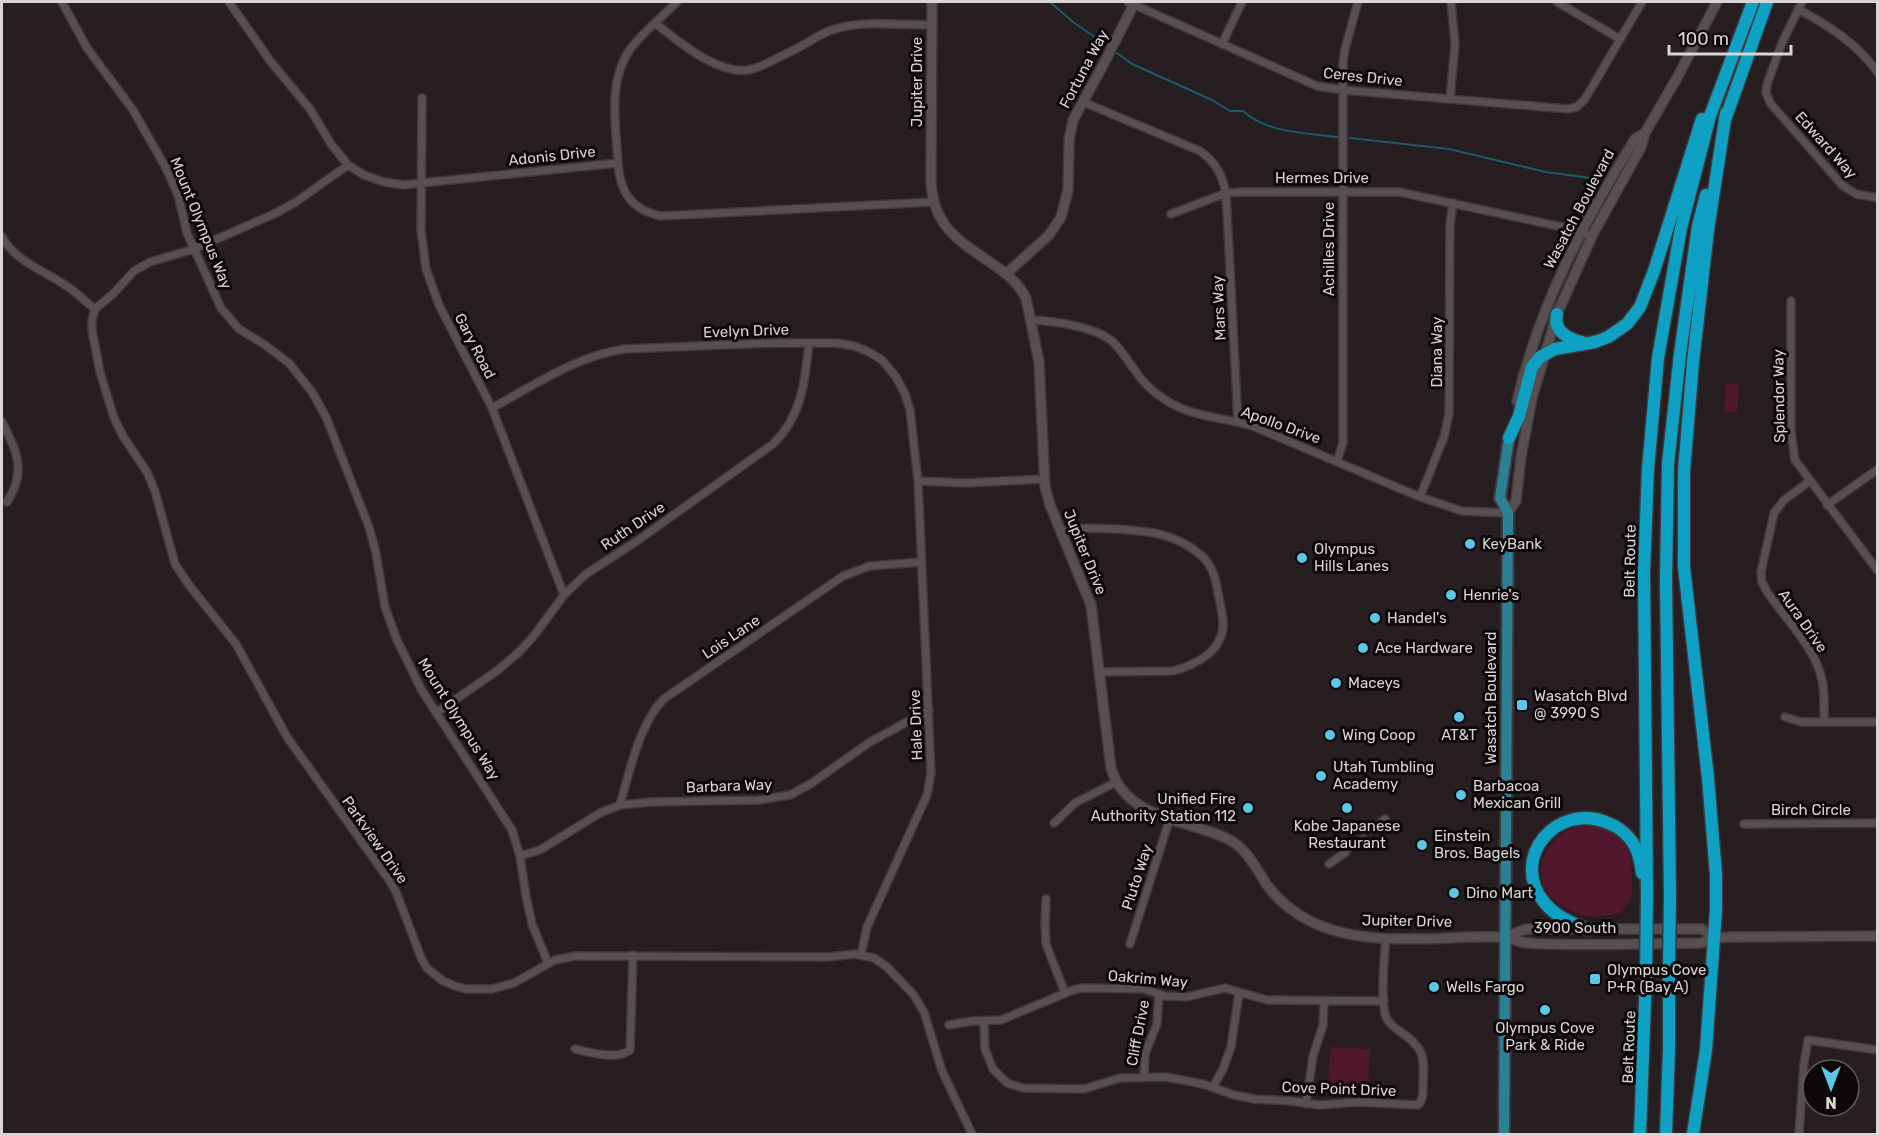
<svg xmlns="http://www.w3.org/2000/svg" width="1879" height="1136" font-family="Rubik,sans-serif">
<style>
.green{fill:#51172d}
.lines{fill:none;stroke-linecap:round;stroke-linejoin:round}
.stream{stroke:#1c5b6c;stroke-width:2}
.street-tunnel{stroke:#41393c;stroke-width:7;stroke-dasharray:7 3.5;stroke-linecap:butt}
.street-casing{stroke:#3f393b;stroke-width:10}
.secondary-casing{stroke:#3f393b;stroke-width:12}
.primary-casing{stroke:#3f393b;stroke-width:14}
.highway-casing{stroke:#3f393b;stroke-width:15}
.street{stroke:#584f51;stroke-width:7}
.secondary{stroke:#584f51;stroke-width:9}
.primary{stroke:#2c8095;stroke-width:10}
.highway{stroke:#0fa1c3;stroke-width:12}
.highway-bridge-casing{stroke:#3f393b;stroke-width:15;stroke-linecap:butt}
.highway-bridge{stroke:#0fa1c3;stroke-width:12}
.poi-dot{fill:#5bc7e7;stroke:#0d090a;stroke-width:2}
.labels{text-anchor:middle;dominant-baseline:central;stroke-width:6;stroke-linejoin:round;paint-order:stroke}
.street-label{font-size:15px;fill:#d9d4d5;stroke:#0d090a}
.poi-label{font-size:15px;fill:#d9d4d5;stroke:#0d090a;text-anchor:start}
</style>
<rect width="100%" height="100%" fill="#261e21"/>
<!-- green -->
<path class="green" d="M 1726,383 L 1739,384 L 1737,413 L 1724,412 Z
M 1586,823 C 1617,829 1631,840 1632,873 C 1632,894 1634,896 1621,913 C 1613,914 1603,917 1594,917 C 1587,917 1578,914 1571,911 C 1521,889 1538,835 1586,823 Z
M 1330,1047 L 1370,1049 L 1368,1091 L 1328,1090 Z"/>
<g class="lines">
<!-- stream -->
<path class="stream" d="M 1050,2 L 1073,22 L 1105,44
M 1117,53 L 1132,64 L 1212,100 L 1230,111 L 1243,111 C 1267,133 1306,133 1337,137
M 1350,138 L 1449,149 L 1546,172 L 1598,179"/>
<!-- street-tunnel -->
<path class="street-tunnel" d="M 1345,853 L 1381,822"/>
<!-- street casing -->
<g class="street-casing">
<path id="street" d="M 62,2 L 87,48 L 133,110 L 166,168 L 178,195 L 187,233 L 221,308 L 239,329 L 265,345 L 289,363 L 312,392 L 326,417 L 369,527 L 376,553 L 385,607 L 397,640 L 421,689 L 512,830 L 520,856 L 526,896 L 532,924 L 548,963
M 229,2 L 271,62 L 310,109 L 331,144 L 348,165 L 364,175 L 384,182 L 404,185 L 421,183 L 618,163 C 620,191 630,209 660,216 L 933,202
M 1128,2 L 1317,86 L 1343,90 L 1568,109 L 1577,107 L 1585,99 L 1642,2
M 1557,2 L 1620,39
M 1802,2 L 1782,43 L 1767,84 L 1766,93 L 1771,104 L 1842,185 L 1856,194 L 1878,198
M 1798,9 C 1829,26 1857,43 1878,73
M 655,23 C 678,41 716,74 748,70 C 764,67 780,56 794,50 C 808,43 820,33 835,29 C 865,20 901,25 932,25
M 1222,44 L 1242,2
M 422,98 L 421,230 L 426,269 L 439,305 L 492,408 L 564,595
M 1450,98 L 1455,44 L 1451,2
M 1083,102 L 1200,151 C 1216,162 1222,175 1226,193 L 1243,192 L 1399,192 L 1567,228 L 1592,236
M 618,163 C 616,125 607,81 631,48 C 644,31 662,17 677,2
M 1171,214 L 1226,193 L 1238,422
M 2,237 C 15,261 43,270 65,285 C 76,292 85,301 95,309
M 1791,301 L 1791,431 L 1795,460 L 1878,571
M 95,309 L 92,320 L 92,330 L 100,372 L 114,418 L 123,436 L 147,472 L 155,491 L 175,564 L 189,585 L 236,644 L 287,737 L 389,880 L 396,892 L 422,960 L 427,968 L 443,981 L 455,986 L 466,989 L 492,989 L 514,983 L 555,960 L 575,956 L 828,957 L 855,954 L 874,958 L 886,966 L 913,994 L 924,1012 L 942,1071 L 972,1134
M 95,309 L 113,294 L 134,271 L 150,262 L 194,249 L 274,214 L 296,202 L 348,165
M 1031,320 C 1054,321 1098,327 1114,343 C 1122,351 1127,360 1134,369 C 1142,382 1154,393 1167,401 C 1194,418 1225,417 1255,427 L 1420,497 L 1462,511 L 1508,513
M 492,408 C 533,386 578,355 625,349 L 772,343 L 837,343 L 854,346 L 869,352 L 882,360 L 896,377 L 905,394 L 910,410 L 918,481 L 931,773 L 927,795 L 867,927 L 861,955
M 2,422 C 17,452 27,471 7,502
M 1337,461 L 1343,443 L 1343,62 L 1345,49 L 1358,2
M 918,481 L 966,483 L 1044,479
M 1810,481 L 1784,500 L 1774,513 L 1761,572 L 1762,582 L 1767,592 C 1785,618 1816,649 1822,680 C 1825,693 1824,708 1824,722
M 1420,497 L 1444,437 L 1449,414 L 1450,224 L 1453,203
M 1827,505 L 1878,469
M 1062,532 C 1080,527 1097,528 1116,529 C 1148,531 1176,533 1202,556 C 1212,565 1216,579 1218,593 C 1220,603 1223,614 1223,624 C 1223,651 1196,665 1173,671 L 1100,672
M 436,713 L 498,670 L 518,653 L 533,637 L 564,595 L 586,574 L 637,541 L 773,444 C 802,416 805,381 809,343
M 1785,717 L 1801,722 L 1878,722
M 620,805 C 629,773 640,721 665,698 L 843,576 L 870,566 L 921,562
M 1381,822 L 1385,819
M 1054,823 L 1075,803 L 1116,782
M 1744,824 L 1878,823
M 520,856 L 540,850 L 600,813 L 620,805 L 651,802 L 759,800 L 790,795 L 812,783 L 870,742 L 929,710
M 1329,864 L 1345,853
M 1046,899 L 1045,924 L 1046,944 L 1065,993
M 1130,944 L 1170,818
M 984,1021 L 985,1049 L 993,1069 L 1007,1083 L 1023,1088 L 1084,1089 L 1120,1078 L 1166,1077 L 1203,1084 L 1234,1095 L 1255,1099 L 1291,1101 L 1320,1105 L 1359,1102 L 1418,1105 C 1424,1099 1423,1091 1423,1083 C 1425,1054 1423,1047 1398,1030 C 1393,1027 1389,1023 1386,1017 C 1380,999 1384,958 1386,938
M 949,1025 L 972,1021 L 1001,1020 L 1073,990 L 1082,988 L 1144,989 L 1165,996 L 1186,997 L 1225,988 L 1267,1000 L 1384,1001
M 575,1049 C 590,1053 618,1060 630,1050 L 633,955
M 1144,1077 L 1145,1054 L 1157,1024 L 1159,994
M 1213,1087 L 1223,1069 L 1231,1047 L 1239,993
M 1306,1104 L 1313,1056 L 1323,1025 L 1324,1001
M 1799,1134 L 1804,1063 L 1808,1040 L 1878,1050"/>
</g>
<!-- secondary casing -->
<g class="secondary-casing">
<path id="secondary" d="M 932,2 L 931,181 C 933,227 959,241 994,265 C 1008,274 1018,283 1026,298 L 1039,362 L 1045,487 L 1050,505 L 1091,605 L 1111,768 C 1126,819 1185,819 1226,838 C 1247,848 1255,867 1267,885 C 1278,900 1293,912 1308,920 C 1365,950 1440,935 1502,937 C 1511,937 1519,943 1528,943 C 1585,947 1644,943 1701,943 L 1714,938 L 1731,937 L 1878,936
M 1007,273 L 1049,235 L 1061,217 L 1068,190 L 1069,140 L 1073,120 L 1102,67 L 1135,2
M 1517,401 C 1540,303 1583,224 1635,139 L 1645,133
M 1508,513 L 1516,501 L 1521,457 L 1532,398 L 1557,314 L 1592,236 L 1641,147 L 1645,133 L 1678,76 L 1717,2
M 1505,937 L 1526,929 L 1702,929 L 1714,938"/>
</g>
<!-- primary casing -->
<g class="primary-casing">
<path id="primary" d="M 1504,1134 L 1508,513 L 1500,498 L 1509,438"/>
</g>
<!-- highway casing -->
<g class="highway-casing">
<path id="highway" d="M 1725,120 L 1767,2
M 1557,314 C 1553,331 1568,339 1582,342
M 1509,438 L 1519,416 L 1532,367 L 1540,357 L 1555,349 L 1595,342 L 1608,337 L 1627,324 L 1640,307 L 1654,271 L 1702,119
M 1647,895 L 1644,572 L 1648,469 L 1658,358 L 1681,228 L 1710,116 L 1753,2
M 1670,896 L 1666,580 L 1668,464 L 1680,354 L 1698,226 L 1706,195
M 1587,929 C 1571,923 1555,916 1544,902 C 1509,859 1556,801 1608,823 C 1621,828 1632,838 1637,851 C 1640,858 1641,866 1642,873
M 1640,1134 L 1646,975
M 1666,1134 L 1669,1049 L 1669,972
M 1693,1134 L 1706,1050 L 1716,910 L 1716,875 L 1708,778 L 1684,567 L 1684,471 L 1693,362 L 1708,230 L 1726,113"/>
</g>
<!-- street -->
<use href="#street" class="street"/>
<!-- secondary -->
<use href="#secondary" class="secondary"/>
<!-- primary -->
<use href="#primary" class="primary"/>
<!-- highway -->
<use href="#highway" class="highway"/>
<!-- highway-bridge casing -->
<g class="highway-bridge-casing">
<path id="highway-bridge" d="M 1669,972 L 1670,896
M 1646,975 L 1647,895"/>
</g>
<!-- highway-bridge -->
<use href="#highway-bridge" class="highway-bridge"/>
</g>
<!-- markers -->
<g class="poi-dot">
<circle cx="1470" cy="544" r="6"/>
<circle cx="1302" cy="558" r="6"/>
<circle cx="1451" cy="595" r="6"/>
<circle cx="1375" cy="618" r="6"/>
<circle cx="1363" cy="648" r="6"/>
<circle cx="1336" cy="683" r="6"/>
<rect x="1516" y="699" width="12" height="12" rx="3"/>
<circle cx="1459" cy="717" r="6"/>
<circle cx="1330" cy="735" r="6"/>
<circle cx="1321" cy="776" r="6"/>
<circle cx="1461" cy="795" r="6"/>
<circle cx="1248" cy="808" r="6"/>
<circle cx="1347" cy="808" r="6"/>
<circle cx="1422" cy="845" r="6"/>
<circle cx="1454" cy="893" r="6"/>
<rect x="1589" y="973" width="12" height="12" rx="3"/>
<circle cx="1434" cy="987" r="6"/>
<circle cx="1545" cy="1010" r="6"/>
</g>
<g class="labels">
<!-- street labels -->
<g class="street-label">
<text transform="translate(1084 69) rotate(-62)">Fortuna Way</text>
<text transform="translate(1363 77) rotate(6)">Ceres Drive</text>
<text transform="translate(917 82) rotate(-90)">Jupiter Drive</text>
<text transform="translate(1826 145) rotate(48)">Edward Way</text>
<text transform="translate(552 156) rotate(-6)">Adonis Drive</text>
<text x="1322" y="178">Hermes Drive</text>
<text transform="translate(1579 209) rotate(-62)">Wasatch Boulevard</text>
<text transform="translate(201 223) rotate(68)">Mount Olympus Way</text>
<text transform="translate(1329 249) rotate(-90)">Achilles Drive</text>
<text transform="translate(1219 308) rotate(-93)">Mars Way</text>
<text transform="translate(746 331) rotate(-2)">Evelyn Drive</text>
<text transform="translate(475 346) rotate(63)">Gary Road</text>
<text transform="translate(1437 352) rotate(-90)">Diana Way</text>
<text transform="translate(1779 396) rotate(-91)">Splendor Way</text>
<text transform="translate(1281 425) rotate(20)">Apollo Drive</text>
<text transform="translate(633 526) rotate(-34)">Ruth Drive</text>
<text transform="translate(1085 552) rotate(68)">Jupiter Drive</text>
<text transform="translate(1630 561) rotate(-89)">Belt Route</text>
<text transform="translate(1803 621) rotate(55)">Aura Drive</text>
<text transform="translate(731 637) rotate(-34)">Lois Lane</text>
<text transform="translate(1491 698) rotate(-90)">Wasatch Boulevard</text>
<text transform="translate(459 719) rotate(58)">Mount Olympus Way</text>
<text transform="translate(916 725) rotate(-92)">Hale Drive</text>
<text transform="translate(729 786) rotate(-2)">Barbara Way</text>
<text x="1811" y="810">Birch Circle</text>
<text transform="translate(375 840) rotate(55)">Parkview Drive</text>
<text transform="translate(1137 877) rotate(-72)">Pluto Way</text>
<text transform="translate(1407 921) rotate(1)">Jupiter Drive</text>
<text x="1575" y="928">3900 South</text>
<text transform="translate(1148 979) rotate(5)">Oakrim Way</text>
<text transform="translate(1138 1033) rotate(-79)">Cliff Drive</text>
<text transform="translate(1629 1047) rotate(-88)">Belt Route</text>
<text transform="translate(1339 1089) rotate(2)">Cove Point Drive</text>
</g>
<!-- poi labels -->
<g class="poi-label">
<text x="1482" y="544">KeyBank</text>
<text x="1314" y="549">Olympus<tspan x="1314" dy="17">Hills Lanes</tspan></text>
<text x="1463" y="595">Henrie's</text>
<text x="1387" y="618">Handel's</text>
<text x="1375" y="648">Ace Hardware</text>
<text x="1348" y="683">Maceys</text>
<text x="1534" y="696">Wasatch Blvd<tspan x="1534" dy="17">@ 3990 S</tspan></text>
<text x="1342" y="735">Wing Coop</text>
<text x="1459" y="735" text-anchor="middle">AT&amp;T</text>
<text x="1333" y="767">Utah Tumbling<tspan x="1333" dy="17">Academy</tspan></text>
<text x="1473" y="786">Barbacoa<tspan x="1473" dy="17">Mexican Grill</tspan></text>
<text x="1236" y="799" text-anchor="end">Unified Fire<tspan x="1236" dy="17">Authority Station 112</tspan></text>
<text x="1347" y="826" text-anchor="middle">Kobe Japanese<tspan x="1347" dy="17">Restaurant</tspan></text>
<text x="1434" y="836">Einstein<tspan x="1434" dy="17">Bros. Bagels</tspan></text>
<text x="1466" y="893">Dino Mart</text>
<text x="1607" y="970">Olympus Cove<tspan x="1607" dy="17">P+R (Bay A)</tspan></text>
<text x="1446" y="987">Wells Fargo</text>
<text x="1545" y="1028" text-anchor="middle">Olympus Cove<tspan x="1545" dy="17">Park &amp; Ride</tspan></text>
</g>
</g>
<!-- border -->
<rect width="1879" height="1136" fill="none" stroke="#d9d4d5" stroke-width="6"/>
<!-- north arrow -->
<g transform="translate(1831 1088) rotate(180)"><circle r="28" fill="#0d090a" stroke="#5f5a5b" stroke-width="1.5"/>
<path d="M0-4.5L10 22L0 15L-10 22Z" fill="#5bc7e7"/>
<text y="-9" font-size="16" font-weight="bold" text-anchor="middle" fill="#d9d4d5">N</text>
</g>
<!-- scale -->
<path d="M1669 45v9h122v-9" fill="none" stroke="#d9d4d5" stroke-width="3"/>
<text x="1678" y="45" font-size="18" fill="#d9d4d5" stroke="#0d090a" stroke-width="4.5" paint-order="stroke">100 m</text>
</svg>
